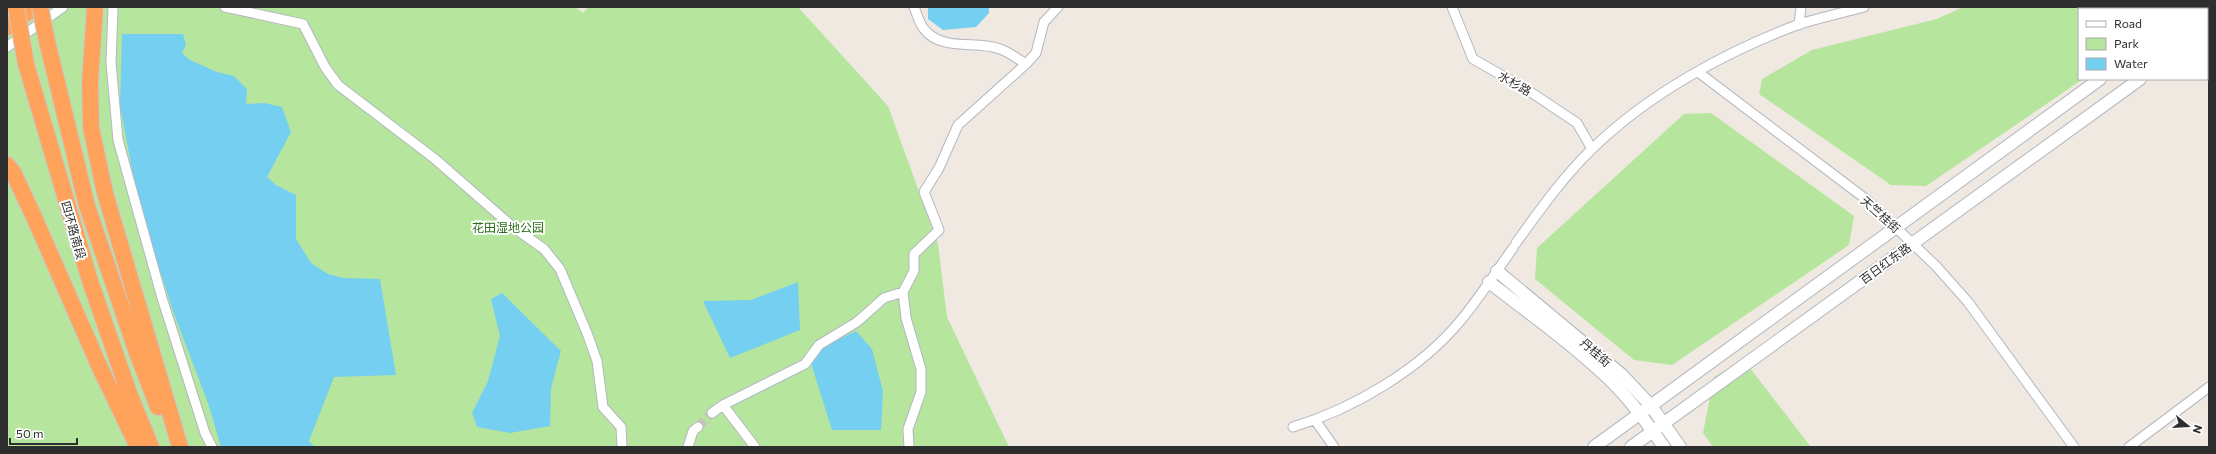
<svg xmlns="http://www.w3.org/2000/svg" width="2216" height="454" font-family="Commissioner,'Noto Sans SC',sans-serif">
<style>
.green{fill:#b6e59e}
.water{fill:#75cff0}
.lines{fill:none;stroke-linecap:round;stroke-linejoin:round}
.street-tunnel{stroke:#c8c4bd;stroke-width:9;stroke-dasharray:9 4.5;stroke-linecap:butt}
.street-casing{stroke:#b4b7c1;stroke-width:11}
.secondary-casing{stroke:#b4b7c1;stroke-width:14}
.highway-casing{stroke:#c9c9c9;stroke-width:18}
.street{stroke:#fff;stroke-width:9}
.secondary{stroke:#fff;stroke-width:12}
.highway{stroke:#ffa35c;stroke-width:16}
.highway-bridge-casing{stroke:#c9c9c9;stroke-width:18;stroke-linecap:butt}
.highway-bridge{stroke:#ffa35c;stroke-width:16}
.labels{text-anchor:middle;dominant-baseline:central;stroke-width:4;stroke-linejoin:round;paint-order:stroke}
.street-label{font-size:12px;fill:#2e2e2e;stroke:#fff}
.park-label{font-size:12px;fill:#2c6e1b;stroke:#fff}
</style>
<rect width="100%" height="100%" fill="#efe9e1"/>
<!-- green -->
<path class="green" d="M 7,7 L 575,7 L 583,13 L 588,7 L 798,7 L 888,106 L 938,244 L 947,317 L 1009,447 L 7,447 Z
M 1963,7 L 2164,7 L 2164,9 L 2079,9 L 2079,79 L 2083,79 L 1926,186 L 1891,185 L 1759,94 L 1762,79 L 1812,50 L 1937,19 Z
M 1711,113 L 1854,216 L 1849,245 L 1672,365 L 1634,360 L 1535,279 L 1537,248 L 1684,114 Z
M 1743,359 L 1811,447 L 1713,447 L 1703,433 L 1714,377 Z"/>
<!-- water -->
<path class="water" d="M 928,7 L 989,7 L 989,13 L 976,27 L 943,30 L 928,19 Z
M 122,34 L 183,34 L 186,44 L 182,53 L 190,60 L 217,72 L 234,76 L 247,89 L 246,104 L 264,103 L 282,107 L 291,132 L 267,177 L 276,185 L 296,195 L 296,239 L 311,263 L 328,274 L 343,278 L 380,279 L 396,375 L 334,377 L 309,441 L 315,447 L 221,447 L 208,403 L 174,314 L 138,202 L 120,105 Z
M 798,282 L 800,330 L 730,358 L 703,301 L 751,300 Z
M 502,293 L 561,351 L 551,388 L 550,426 L 510,433 L 477,427 L 472,413 L 488,381 L 500,336 L 491,299 Z
M 856,331 L 872,349 L 883,391 L 881,430 L 832,430 L 810,360 L 821,348 Z"/>
<g class="lines">
<!-- street-tunnel -->
<path class="street-tunnel" d="M 698,427 L 712,413"/>
<!-- street casing -->
<g class="street-casing">
<path id="street" d="M 113,7 L 111,63 L 118,140 L 162,298 L 205,433 L 212,447
M 225,7 L 303,24 L 325,67 L 338,85 L 435,159 L 513,227 L 544,249 L 560,269 L 587,333 L 597,361 L 603,407 L 621,427 L 622,447
M 914,7 C 917,14 919,23 924,29 C 942,52 976,40 1000,49 C 1009,52 1018,59 1026,64
M 1452,7 L 1473,59 L 1526,89 L 1577,123 L 1592,149
M 1799,25 L 1801,7
M 7,47 L 63,7
M 1698,72 L 1867,200 L 1936,266 L 1968,302 L 2074,447
M 1516,243 C 1539,211 1563,177 1592,149 C 1647,95 1725,52 1797,25 C 1819,18 1842,13 1864,7
M 723,405 L 805,364 L 819,345 L 857,322 L 884,298 L 903,292
M 712,413 L 723,405 L 755,447
M 1315,420 L 1334,447
M 1293,427 C 1353,409 1421,369 1461,320 C 1480,297 1496,272 1513,248
M 688,447 L 693,431 L 698,427
M 909,447 L 908,429 L 921,392 L 921,369 L 906,318 L 903,292 L 914,271 L 914,254 L 939,230 L 924,192 L 939,168 L 958,125 L 1026,64 L 1036,53 L 1044,22 L 1058,7
M 2129,447 L 2209,387"/>
</g>
<!-- secondary casing -->
<g class="secondary-casing">
<path id="secondary" d="M 2198,9 L 2202,7
M 2207,18 L 2209,20
M 2207,31 L 2209,29
M 1497,271 L 1622,375 L 1651,406 L 1680,447
M 1489,282 C 1529,313 1571,343 1608,378 C 1630,399 1647,423 1664,447
M 1594,447 L 2100,79
M 1631,447 L 2140,79"/>
</g>
<!-- highway casing -->
<g class="highway-casing">
<path id="highway" d="M 95,7 L 90,82 L 91,128 L 105,193 L 180,447
M 7,27 L 28,12 L 30,7
M 47,41 L 87,206 L 137,353 L 158,407
M 26,64 L 90,281 L 129,393 L 151,447
M 7,165 L 13,172 L 34,217 L 101,370 L 138,447"/>
</g>
<!-- street -->
<use href="#street" class="street"/>
<!-- secondary -->
<use href="#secondary" class="secondary"/>
<!-- highway -->
<use href="#highway" class="highway"/>
<!-- highway-bridge casing -->
<g class="highway-bridge-casing">
<path id="highway-bridge" d="M 16,7 L 26,64
M 40,7 L 47,41"/>
</g>
<!-- highway-bridge -->
<use href="#highway-bridge" class="highway-bridge"/>
</g>
<g class="labels">
<!-- street labels -->
<g class="street-label">
<text transform="translate(1515 83) rotate(30)">水杉路</text>
<text transform="translate(1881 214) rotate(42)">天竺桂街</text>
<text transform="translate(74 230) rotate(74)">四环路南段</text>
<text transform="translate(1885 263) rotate(-36)">百日红东路</text>
<text transform="translate(1596 352) rotate(41)">丹桂街</text>
</g>
<!-- park labels -->
<g class="park-label">
<text x="508" y="227">花田湿地公园</text>
</g>
</g>
<!-- border -->
<rect width="2216" height="454" fill="none" stroke="#2e2e2e" stroke-width="16"/>
<!-- legend -->
<rect x="2078" y="8" width="130" height="72" fill="#ffffff" stroke="#ababab"/>
<rect x="2086" y="21" width="20" height="6" fill="#ffffff" stroke="#ababab"/>
<text x="2114" y="28" font-size="12" fill="#2e2e2e">Road</text>
<rect x="2086" y="38" width="20" height="12" fill="#b6e59e" stroke="#ababab"/>
<text x="2114" y="48" font-size="12" fill="#2e2e2e">Park</text>
<rect x="2086" y="58" width="20" height="12" fill="#75cff0" stroke="#ababab"/>
<text x="2114" y="68" font-size="12" fill="#2e2e2e">Water</text>
<!-- north arrow -->
<g transform="translate(2188 426) rotate(108)" stroke="#ffffff" stroke-width="3" paint-order="stroke">
<path d="M0-3L7 15L0 10L-7 15Z" fill="#2e2e2e"/>
<text y="-6" font-size="11" font-weight="bold" text-anchor="middle" fill="#2e2e2e">N</text>
</g>
<!-- scale -->
<path d="M10 438v6h67v-6" fill="none" stroke="#2e2e2e" stroke-width="2"/>
<text x="16" y="438" font-size="12" fill="#2e2e2e" stroke="#ffffff" stroke-width="3" paint-order="stroke">50 m</text>
</svg>
